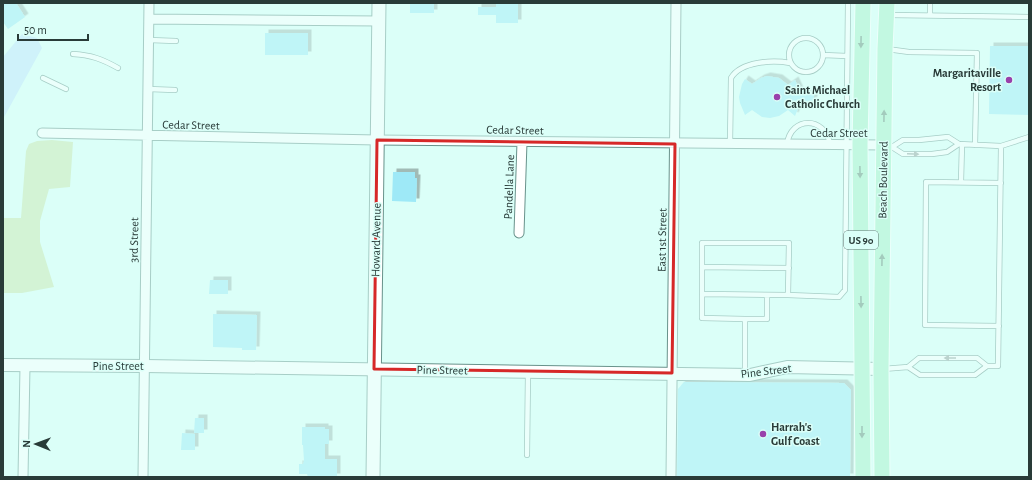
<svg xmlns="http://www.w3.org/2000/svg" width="1032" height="480" font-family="'Alegreya Sans',sans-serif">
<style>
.green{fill:#cae5ac}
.water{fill:#c0e3fc}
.building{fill:#9ee9f7;filter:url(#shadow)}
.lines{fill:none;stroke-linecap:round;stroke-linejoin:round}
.service-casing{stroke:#68928b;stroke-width:6}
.minor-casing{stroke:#68928b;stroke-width:11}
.tertiary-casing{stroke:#68928b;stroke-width:14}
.secondary-casing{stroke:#68928b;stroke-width:15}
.primary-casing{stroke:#fff;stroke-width:17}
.service{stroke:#fff;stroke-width:4.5}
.minor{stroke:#fff;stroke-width:9}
.tertiary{stroke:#fff;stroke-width:12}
.secondary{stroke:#fff;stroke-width:13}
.primary{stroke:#a5efc5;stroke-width:15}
.oneway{fill:#618c77}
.oneway2{fill:#949d9c}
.marked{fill:none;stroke:#d62828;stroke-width:3;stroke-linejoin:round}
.poi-dot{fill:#9940ab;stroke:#dbfff8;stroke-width:1.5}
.labels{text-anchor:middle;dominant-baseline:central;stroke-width:3;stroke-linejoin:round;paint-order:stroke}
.shield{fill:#dbfff8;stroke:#5e7672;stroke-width:1}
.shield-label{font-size:11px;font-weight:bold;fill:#293b38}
.poi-label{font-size:12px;font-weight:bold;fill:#293b38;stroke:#dbfff8;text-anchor:start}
.street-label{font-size:12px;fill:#293b38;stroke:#dbfff8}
</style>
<defs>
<filter id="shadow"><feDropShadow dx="3.5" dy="-3.5" stdDeviation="0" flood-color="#0004"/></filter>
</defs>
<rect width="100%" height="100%" fill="#dbfff8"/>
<!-- green -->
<path class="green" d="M 52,140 L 73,142 L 70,187 L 49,189 L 40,221 L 40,242 L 54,287 L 22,293 L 3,293 L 3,218 L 21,218 L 26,151 L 29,144 L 37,141 Z"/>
<!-- water -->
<path class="water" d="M 22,34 L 37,38 L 42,48 L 3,119 L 3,57 Z"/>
<!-- building -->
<path class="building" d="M 3,3 L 16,3 L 25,17 L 8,29 L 3,22 Z
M 410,3 L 434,3 L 434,13 L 410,13 Z
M 496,3 L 518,3 L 518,23 L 496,23 L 496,15 L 478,15 L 478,7 L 496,7 Z
M 265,33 L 308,33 L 308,55 L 265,55 Z
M 990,46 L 1029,46 L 1029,115 L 989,114 Z
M 767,76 L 779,78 L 788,85 L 795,80 L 801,93 L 812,93 L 814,96 L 814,100 L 809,103 L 801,101 L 795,116 L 788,110 L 779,116 L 770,118 L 762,117 L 752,110 L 745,115 L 740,103 L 739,97 L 742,84 L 745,79 L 752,84 L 761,78 Z
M 393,172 L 415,172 L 415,178 L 417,178 L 416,202 L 392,201 Z
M 210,280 L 228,280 L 228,294 L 209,294 Z
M 213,314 L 257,315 L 256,350 L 242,350 L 242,348 L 213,347 Z
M 684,382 L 844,383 L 851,390 L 850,477 L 677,477 L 678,389 Z
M 195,418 L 204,418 L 204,433 L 194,433 Z
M 302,427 L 325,427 L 325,429 L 329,429 L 329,444 L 325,444 L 325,459 L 337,459 L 337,477 L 308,477 L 307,474 L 299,474 L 299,464 L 303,464 L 304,461 L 303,445 L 302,445 Z
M 182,433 L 195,434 L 195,450 L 181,450 Z"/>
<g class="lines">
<!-- service casing -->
<g class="service-casing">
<path id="service" d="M 889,15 L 1029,17
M 930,15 L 930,3
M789 55a17 17 0 1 1 34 0a17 17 0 1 1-34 0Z
M 149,40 L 176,41
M 887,49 L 909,52 L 977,53 L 975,145
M 73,54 C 91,55 102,59 118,68
M 823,55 L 847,56
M 43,78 L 66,89
M 148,89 L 175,90
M 730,144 L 731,78 C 741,61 773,60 790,63
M 787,144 C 791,116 825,116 830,144
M 1001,146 L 1029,137
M 961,182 L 962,144
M 702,267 L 789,268
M 702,294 L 788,295
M 745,319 L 767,319 L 767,295
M 999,326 L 925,325 L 926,182 L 1001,183
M 908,367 L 920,375 L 975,375 L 987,366
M 883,369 L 908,367 L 919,358 L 977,358 L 987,366 L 998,366 L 1001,146 L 959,144 L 948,137 L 919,140 L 903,140 L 892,147 L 903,154 L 932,154 L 947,152 L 959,144
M 745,374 L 745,319 L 702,318 L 702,243 L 789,243 L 788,295 L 839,297 L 845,290 L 848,3
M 527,455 L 528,373"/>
</g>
<!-- minor casing -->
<g class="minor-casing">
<path id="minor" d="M 149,19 L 379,21
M 42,133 L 377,140 L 883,145
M 519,233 L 522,142
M 23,477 L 25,366
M 143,477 L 149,3
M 671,477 L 676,3"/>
</g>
<!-- tertiary casing -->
<g class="tertiary-casing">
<path id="tertiary" d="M 3,365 L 145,366 L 750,375 L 787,367 L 881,369"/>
</g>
<!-- secondary casing -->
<g class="secondary-casing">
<path id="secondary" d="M 373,477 L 379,3"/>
</g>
<!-- primary casing -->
<g class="primary-casing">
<path id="primary" d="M 863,477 L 860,144 L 863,3
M 882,477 L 881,369 L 885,49 L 887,3"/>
</g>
<!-- service -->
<use href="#service" class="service"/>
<!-- minor -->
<use href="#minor" class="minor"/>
<!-- tertiary -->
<use href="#tertiary" class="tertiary"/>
<!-- secondary -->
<use href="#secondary" class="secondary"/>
<!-- primary -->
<use href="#primary" class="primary"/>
</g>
<!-- one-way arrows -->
<defs><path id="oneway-solid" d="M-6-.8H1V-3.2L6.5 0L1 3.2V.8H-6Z"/></defs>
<g class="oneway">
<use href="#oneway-solid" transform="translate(861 42) rotate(91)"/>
<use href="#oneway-solid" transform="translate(884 116) rotate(-89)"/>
<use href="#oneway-solid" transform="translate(860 172) rotate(89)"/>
<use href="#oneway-solid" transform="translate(882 260) rotate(-89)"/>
<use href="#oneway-solid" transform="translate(861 302) rotate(89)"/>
<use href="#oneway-solid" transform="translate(862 432) rotate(90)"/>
</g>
<g class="oneway2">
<use href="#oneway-solid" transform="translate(913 154) rotate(2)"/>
<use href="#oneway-solid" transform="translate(950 358) rotate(-180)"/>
</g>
<!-- marked area -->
<path d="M0 0H1032V480H0ZM 377,140 L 675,144 L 672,373 L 374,369 Z" fill="#dbfff8" fill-opacity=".55" fill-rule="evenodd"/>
<path class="marked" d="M 377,140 L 675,144 L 672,373 L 374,369 Z"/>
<!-- markers -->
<g class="poi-dot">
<circle cx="1009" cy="80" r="4"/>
<circle cx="777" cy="97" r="4"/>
<circle cx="763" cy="434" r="4"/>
</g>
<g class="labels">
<!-- shield labels -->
<rect class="shield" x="844" y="231" width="34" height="18" rx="3"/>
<g class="shield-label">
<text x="861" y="240">US 90</text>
</g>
<!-- poi labels -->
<g class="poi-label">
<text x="1001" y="73" text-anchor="end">Margaritaville<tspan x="1001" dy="14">Resort</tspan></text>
<text x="785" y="90">Saint Michael<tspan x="785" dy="14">Catholic Church</tspan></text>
<text x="771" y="427">Harrah's<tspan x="771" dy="14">Gulf Coast</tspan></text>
</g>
<!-- street labels -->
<g class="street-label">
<text transform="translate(191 125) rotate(1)">Cedar Street</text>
<text transform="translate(515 130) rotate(1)">Cedar Street</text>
<text x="839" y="133">Cedar Street</text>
<text transform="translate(883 180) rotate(-89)">Beach Boulevard</text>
<text transform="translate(509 187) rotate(-88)">Pandella Lane</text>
<text transform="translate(134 240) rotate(-89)">3rd Street</text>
<text transform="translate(376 240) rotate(-89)">Howard Avenue</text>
<text transform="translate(662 240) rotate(-89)">East 1st Street</text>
<text x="118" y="366">Pine Street</text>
<text transform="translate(442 370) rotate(1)">Pine Street</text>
<text transform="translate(766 371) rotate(-7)">Pine Street</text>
</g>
</g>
<!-- border -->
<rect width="1032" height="480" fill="none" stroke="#293b38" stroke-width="8"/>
<!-- north arrow -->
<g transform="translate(36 444) rotate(271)" stroke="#dbfff8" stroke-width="3" paint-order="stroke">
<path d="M0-3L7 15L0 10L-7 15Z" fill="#293b38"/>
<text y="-6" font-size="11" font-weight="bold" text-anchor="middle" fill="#293b38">N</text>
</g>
<!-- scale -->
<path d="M18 34v6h70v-6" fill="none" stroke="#293b38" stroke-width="2"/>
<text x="24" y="34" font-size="12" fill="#293b38" stroke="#dbfff8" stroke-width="3" paint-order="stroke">50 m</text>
</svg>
